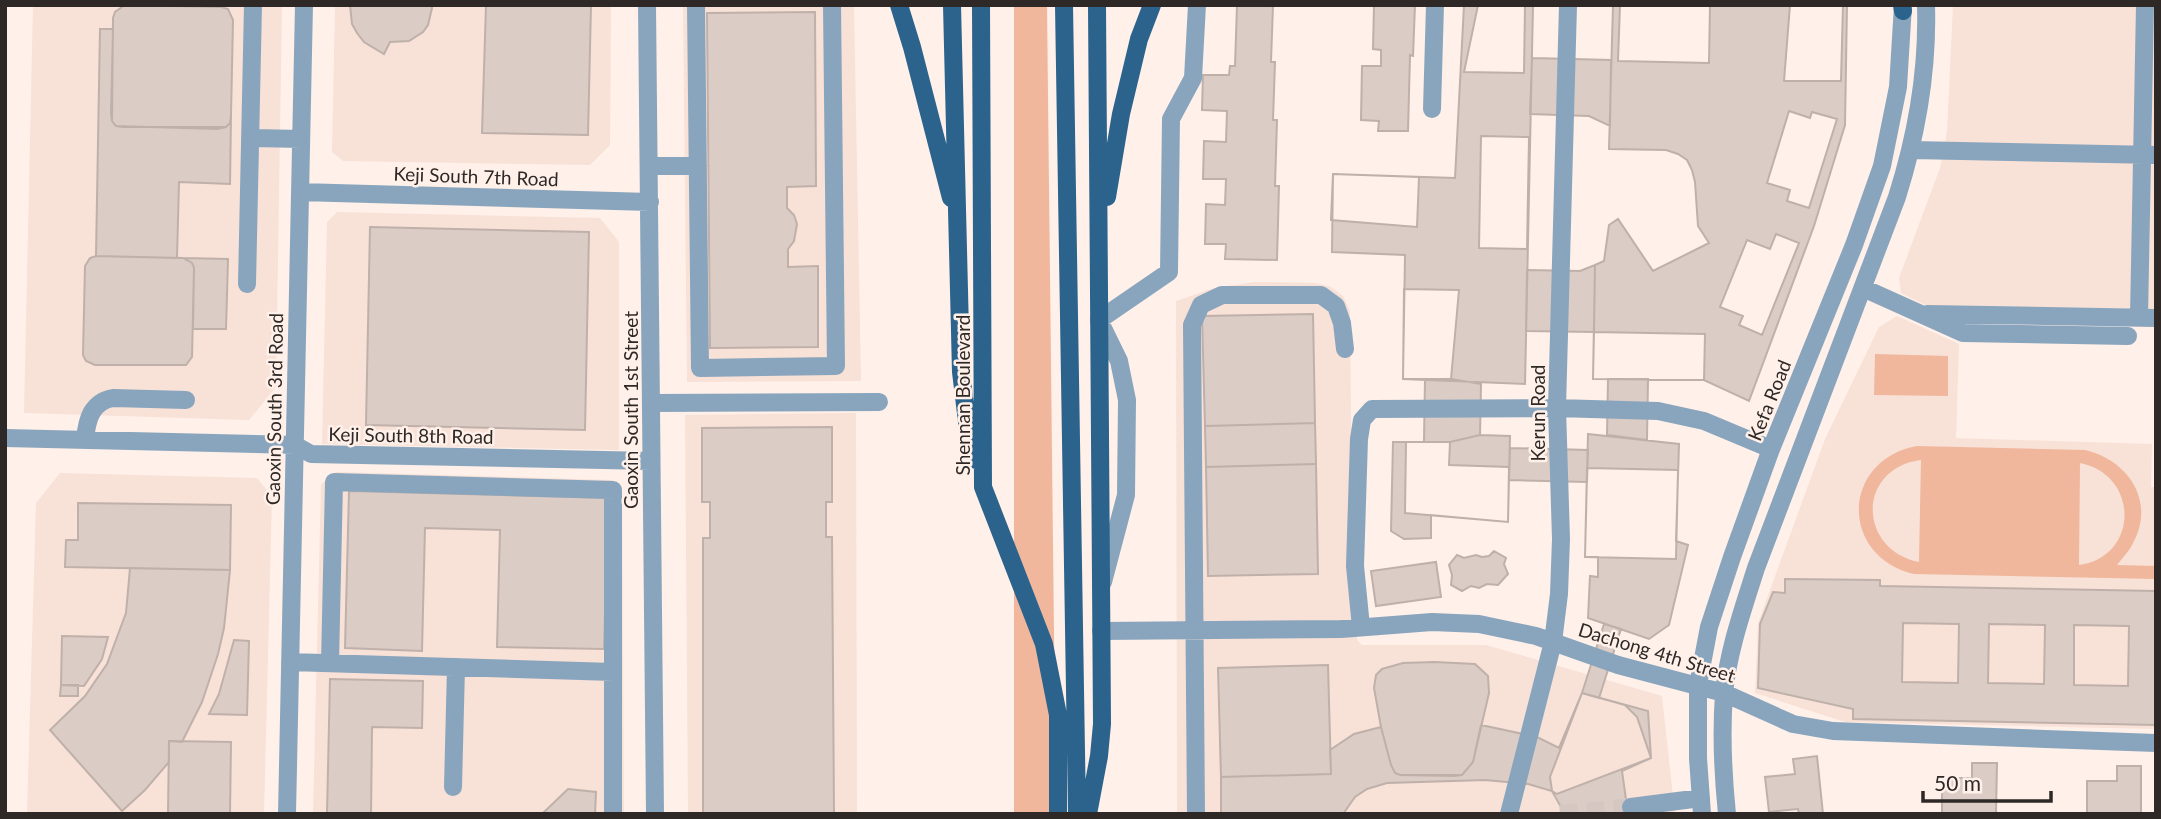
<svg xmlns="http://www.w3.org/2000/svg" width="2161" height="819" font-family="Lato,sans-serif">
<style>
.built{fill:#f8e1d7}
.green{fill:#f0b79d;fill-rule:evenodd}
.building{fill:#dbcdc6;stroke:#bfb0aa;stroke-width:2;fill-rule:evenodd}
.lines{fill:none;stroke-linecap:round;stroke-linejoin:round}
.minor-tunnel{stroke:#d5c8c2;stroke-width:18;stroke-dasharray:18 9;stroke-linecap:butt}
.minor{stroke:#89a5bd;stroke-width:18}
.major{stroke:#2b638c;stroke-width:18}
.labels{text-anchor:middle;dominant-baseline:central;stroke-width:5;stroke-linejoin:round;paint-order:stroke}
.street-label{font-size:19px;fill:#2e2926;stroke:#fff0e9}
</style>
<rect width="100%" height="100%" fill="#fff0e9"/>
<!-- built -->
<path class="built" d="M 33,5 L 282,5 L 276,387 L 249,420 L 24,413 Z
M 335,5 L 611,5 L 610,145 L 590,165 L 343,161 L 332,152 Z
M 683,5 L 854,5 L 861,381 L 687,382 Z
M 1953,5 L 2156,5 L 2156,327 L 1959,322 L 1901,293 L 1899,278 L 1940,168 L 1947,132 Z
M 337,212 L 600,218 L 619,242 L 619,450 L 322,444 L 327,222 Z
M 1255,282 L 1315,283 L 1331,287 L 1343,296 L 1350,311 L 1352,522 L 1357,640 L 1362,645 L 1486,645 L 1662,696 L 1675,814 L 1177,814 L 1176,301 L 1214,288 Z
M 1897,316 L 1959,344 L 1956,438 L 2152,444 L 2151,487 L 2156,487 L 2156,729 L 1845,722 L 1755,693 L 1758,623 L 1825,439 L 1879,327 Z
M 856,413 L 857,814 L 688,814 L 685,415 Z
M 336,472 L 612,480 L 622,491 L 624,814 L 313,814 L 321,484 Z
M 60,473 L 257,478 L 272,496 L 264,814 L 27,814 L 36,503 Z"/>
<!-- green -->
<path class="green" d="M 1014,5 L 1047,5 L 1056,814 L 1014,814 Z
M 1875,354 L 1948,356 L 1948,396 L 1874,395 Z
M 1917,446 L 2085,450 C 2128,460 2156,501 2133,543 C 2129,552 2122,558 2117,565 L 2156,566 L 2156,579 L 1914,574 C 1839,556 1841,460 1917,446 ZM 1921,460 L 1919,561 L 1919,562 C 1857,549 1857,468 1921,460 ZM 2080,463 C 2140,475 2139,557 2079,565 Z"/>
<!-- building -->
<path class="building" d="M 125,5 L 221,7 L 228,9 L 233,20 L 231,115 L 230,123 L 226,127 L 123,127 L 116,126 L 112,121 L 113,18 L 115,12 Z
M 350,5 L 431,5 L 432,8 L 428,25 L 423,32 L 409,41 L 390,42 L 384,54 L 364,42 L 357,33 L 352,24 Z
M 486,5 L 591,5 L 588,135 L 482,133 Z
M 1237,5 L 1273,5 L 1271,62 L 1275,62 L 1273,120 L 1277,120 L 1275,186 L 1279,186 L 1277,260 L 1225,259 L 1226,244 L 1205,244 L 1206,204 L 1225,205 L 1226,179 L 1203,179 L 1204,141 L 1226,142 L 1227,111 L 1202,110 L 1203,75 L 1229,75 L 1230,66 L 1235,66 Z
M 1374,5 L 1415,5 L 1413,56 L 1410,55 L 1408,131 L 1378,131 L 1379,121 L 1361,120 L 1362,66 L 1381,66 L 1381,50 L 1373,49 Z
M 1464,5 L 1533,5 L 1525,384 L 1403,379 L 1405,255 L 1332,252 L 1333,174 L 1455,178 Z
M 1478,5 L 1525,5 L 1524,73 L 1464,72 Z
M 1613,5 L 1847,5 L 1845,125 L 1814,226 L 1749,401 L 1704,380 L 1593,379 L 1595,265 L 1604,261 L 1609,225 L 1618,219 L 1653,271 L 1709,243 L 1698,226 L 1695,182 L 1692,170 L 1687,160 L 1678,154 L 1666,150 L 1609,149 Z
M 1620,5 L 1710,5 L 1709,63 L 1618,61 Z
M 1790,5 L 1843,5 L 1841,81 L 1784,81 Z
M 815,12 L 816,186 L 787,187 L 787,208 L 794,215 L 797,224 L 794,241 L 788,249 L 788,267 L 818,266 L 818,347 L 710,348 L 707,13 Z
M 100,29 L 113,29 L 111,114 L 112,121 L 116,126 L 217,129 L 226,127 L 230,123 L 231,115 L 230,184 L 179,182 L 177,258 L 96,256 Z
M 1532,58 L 1611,60 L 1610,126 L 1589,116 L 1530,114 Z
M 1789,111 L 1810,118 L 1812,112 L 1837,119 L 1809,208 L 1787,201 L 1790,190 L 1767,183 Z
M 1481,136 L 1529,137 L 1527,249 L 1479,248 Z
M 1333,174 L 1419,177 L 1417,227 L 1331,220 Z
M 370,227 L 589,232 L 585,430 L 366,425 Z
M 1776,234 L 1799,243 L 1762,335 L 1739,325 L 1743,316 L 1720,307 L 1747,240 L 1770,249 Z
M 96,256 L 183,258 L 192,263 L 194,268 L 192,357 L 186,365 L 95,365 L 86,361 L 83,355 L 85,266 L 90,258 Z
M 183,258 L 228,259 L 226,329 L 193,329 L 194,268 L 192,263 Z
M 1595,265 L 1594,332 L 1526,331 L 1527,270 L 1580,271 Z
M 1404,289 L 1459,290 L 1451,379 L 1403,379 Z
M 1313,314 L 1315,423 L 1205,426 L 1202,316 Z
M 1594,332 L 1705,334 L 1704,380 L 1593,379 Z
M 1425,379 L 1451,379 L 1481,384 L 1480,435 L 1450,442 L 1424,442 Z
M 1608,379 L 1648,379 L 1647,440 L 1607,435 Z
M 1315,423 L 1316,464 L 1206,467 L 1205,426 Z
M 832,427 L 832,502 L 826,502 L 826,537 L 832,537 L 834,814 L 703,814 L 703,538 L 710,538 L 710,502 L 702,502 L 702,428 Z
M 1588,434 L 1679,444 L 1676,541 L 1688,545 L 1669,625 L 1649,639 L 1588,618 L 1590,576 L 1598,577 L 1598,557 L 1585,557 Z
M 1480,435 L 1510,436 L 1508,522 L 1431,515 L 1431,538 L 1404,539 L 1391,531 L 1393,442 L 1450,442 Z
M 1406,442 L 1450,442 L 1449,465 L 1509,467 L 1508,522 L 1405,513 Z
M 1510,448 L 1588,450 L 1587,482 L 1509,480 Z
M 1316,464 L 1318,574 L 1208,576 L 1206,467 Z
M 1587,468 L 1678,470 L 1676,559 L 1585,557 Z
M 349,491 L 608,498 L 604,649 L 497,647 L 500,530 L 425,528 L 422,651 L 345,648 Z
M 78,503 L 231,505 L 230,570 L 65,567 L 66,540 L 78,540 Z
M 1494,551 L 1506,558 L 1504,564 L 1508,574 L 1498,585 L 1487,584 L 1479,588 L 1471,586 L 1462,591 L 1451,585 L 1452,575 L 1449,565 L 1457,555 L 1464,558 L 1476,555 L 1482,557 L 1489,556 Z
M 1436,562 L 1441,597 L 1376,606 L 1371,571 Z
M 130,568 L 230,570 L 224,628 L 218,654 L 202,702 L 182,742 L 169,741 L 169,762 L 145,790 L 122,811 L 50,730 L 85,696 L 107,664 L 126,613 Z
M 1785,579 L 1880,580 L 1880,586 L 2156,591 L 2156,725 L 1853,719 L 1853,709 L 1758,688 L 1760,624 L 1773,592 L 1785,593 ZM 1903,623 L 1959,624 L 1958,683 L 1902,682 ZM 1989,624 L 2045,625 L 2044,684 L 1988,683 ZM 2074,625 L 2129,626 L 2128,686 L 2074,685 Z
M 1604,624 L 1621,629 L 1599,698 L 1582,693 Z
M 62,636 L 108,637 L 102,659 L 84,686 L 61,685 Z
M 234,640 L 249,641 L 247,715 L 209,714 L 219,694 Z
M 1435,662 L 1475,664 L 1488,676 L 1489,693 L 1473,762 L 1462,775 L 1454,776 L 1400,775 L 1395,773 L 1391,765 L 1381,727 L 1374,688 L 1376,675 L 1382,669 L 1403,663 Z
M 1328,665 L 1331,774 L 1221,777 L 1218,668 Z
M 330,679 L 423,681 L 422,728 L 372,727 L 371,814 L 327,814 Z
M 61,685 L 78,685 L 78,696 L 60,696 Z
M 1582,693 L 1625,705 L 1637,717 L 1651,758 L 1557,794 L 1552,791 L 1550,777 Z
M 1582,693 L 1648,711 L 1651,758 L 1622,771 L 1628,814 L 1562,814 L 1561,807 L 1552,791 L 1528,784 L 1485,780 L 1387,783 L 1367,789 L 1355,797 L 1343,814 L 1221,814 L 1221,777 L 1331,774 L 1330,750 L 1354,734 L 1381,727 L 1391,765 L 1395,773 L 1400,775 L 1462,775 L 1473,762 L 1481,725 L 1537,737 L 1559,748 Z
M 169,741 L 231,742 L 230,814 L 168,814 Z
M 1817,756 L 1823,814 L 1799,814 L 1798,809 L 1769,812 L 1765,777 L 1795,774 L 1793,759 Z
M 1972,763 L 1997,763 L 1996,814 L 1942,813 L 1942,778 L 1972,778 Z
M 2117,766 L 2141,766 L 2141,814 L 2087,814 L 2087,781 L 2117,781 Z
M 568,789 L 596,792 L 595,814 L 542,814 Z"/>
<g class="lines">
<!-- minor-tunnel -->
<path class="minor-tunnel" d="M 1560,814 L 1631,807"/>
<!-- minor -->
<path class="minor" d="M 647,5 L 655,814
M 696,5 L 700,368 L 836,366 L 832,5
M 1432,109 L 1435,5
M 250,138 L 301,139
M 1912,150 L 2156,155
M 650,166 L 698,166
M 300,192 L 650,202
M 247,284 L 253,5
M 1863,288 L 1963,333 L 2128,336
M 1927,314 L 2156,318
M 2139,317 L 2145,5
M 651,403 L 879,402
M 5,438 L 295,445 L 311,454 L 651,461
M 85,439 C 87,420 91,402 113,398 L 186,400
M 1103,582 L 1126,495 L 1127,400 L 1119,361 L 1099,320 L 1169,272 L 1171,119 L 1193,78 L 1197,5
M 1361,627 L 1355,566 L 1359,439 L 1362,420 L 1372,409 L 1557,408 L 1658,411 L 1704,421 L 1771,449
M 1101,631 L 1341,629 L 1432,622 L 1479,624 L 1536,636 L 1618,665 L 1724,693 L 1793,724 L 1833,731 L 2156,743
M 290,662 L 613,672
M 330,663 L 334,482 L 613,490 L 613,814
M 453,787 L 456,667
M 1631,807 L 1701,798
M 287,814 L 304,5
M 1196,814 L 1192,325 L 1201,305 L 1222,295 L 1321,295 L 1336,306 L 1342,323 L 1345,349
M 1509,814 L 1553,642 L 1559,594 L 1561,539 L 1557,408 L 1568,5
M 1702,814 L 1698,758 L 1698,685 L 1709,627 L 1732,557 L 1771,449 L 1854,245 L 1882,166 L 1898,87 L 1903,5
M 1727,814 C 1723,775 1721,734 1724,694 C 1728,651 1743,609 1756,568 L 1897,197 C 1917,134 1928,71 1926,5"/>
<!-- major -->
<path class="major" d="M 899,5 L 912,47 L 951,198
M 952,5 L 961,372 L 968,430 L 976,460
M 981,5 L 983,487 L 1044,644 L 1058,715 L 1058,814
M 1064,5 L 1077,814
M 1902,5 L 1903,11
M 1107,197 L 1121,114 L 1139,39 L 1152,5
M 1088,814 L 1099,756 L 1102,724 L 1097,5"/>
</g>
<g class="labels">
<!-- street labels -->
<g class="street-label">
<text transform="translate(476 176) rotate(2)">Keji South 7th Road</text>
<text transform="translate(962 395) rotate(-90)">Shennan Boulevard</text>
<text transform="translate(1769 400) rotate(-68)">Kefa Road</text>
<text transform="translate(274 409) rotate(-89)">Gaoxin South 3rd Road</text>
<text transform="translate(630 410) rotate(-90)">Gaoxin South 1st Street</text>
<text transform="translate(1537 413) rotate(-90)">Kerun Road</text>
<text transform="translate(411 435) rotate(1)">Keji South 8th Road</text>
<text transform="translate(1657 652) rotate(17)">Dachong 4th Street</text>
</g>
</g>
<!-- border -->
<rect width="2161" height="819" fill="none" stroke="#2e2926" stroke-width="14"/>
<!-- scale -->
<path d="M1923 791v10h128v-10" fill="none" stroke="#2e2926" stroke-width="3.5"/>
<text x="1934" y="791" font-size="21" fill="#2e2926" stroke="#fff0e9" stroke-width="5" paint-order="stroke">50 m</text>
</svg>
